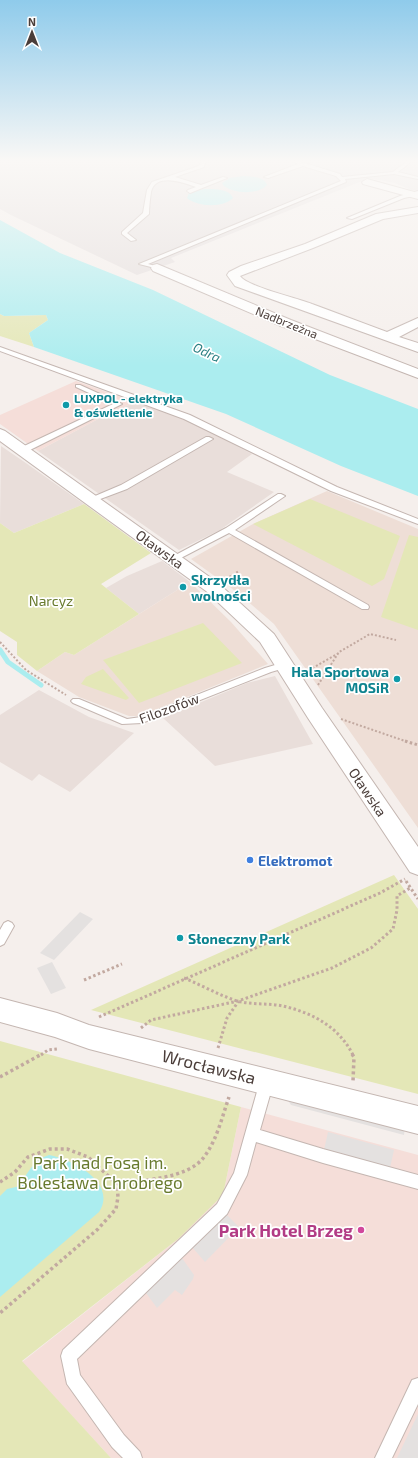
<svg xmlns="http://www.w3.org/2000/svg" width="418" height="1458" font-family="'Exo 2',sans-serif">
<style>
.residential{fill:#e9deda}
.commercial{fill:#f5ded9}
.industrial{fill:#e5dedd}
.education{fill:#eeded6}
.green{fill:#e4e7b7}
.parking{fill:#e4e1e0}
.water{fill:#abedef}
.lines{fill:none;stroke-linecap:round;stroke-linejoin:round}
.stream{stroke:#abedef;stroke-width:5}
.service-casing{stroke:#c4b6b1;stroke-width:2}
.minor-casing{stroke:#c4b6b1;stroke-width:2}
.tertiary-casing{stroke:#c4b6b1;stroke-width:2}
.path-far2{stroke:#c2a9a0;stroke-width:2;stroke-dasharray:2 2;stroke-linecap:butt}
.path-far1{stroke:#c2a9a0;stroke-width:3;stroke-dasharray:2.5 2.5;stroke-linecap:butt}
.path{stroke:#c2a9a0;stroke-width:3.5;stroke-dasharray:3 3;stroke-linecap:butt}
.service{fill:#fff;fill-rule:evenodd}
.minor{fill:#fff;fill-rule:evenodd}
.tertiary{fill:#fff;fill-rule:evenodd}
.culture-dot{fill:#0f9aa8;stroke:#fff;stroke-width:1.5}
.shop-dot{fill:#3f7fe0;stroke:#fff;stroke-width:1.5}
.hotel-dot{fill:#d1479c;stroke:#fff;stroke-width:1.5}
.labels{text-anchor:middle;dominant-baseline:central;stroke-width:3.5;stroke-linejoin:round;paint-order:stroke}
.far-street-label{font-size:12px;fill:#4a3d39;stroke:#fff}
.far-culture-label{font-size:12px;font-weight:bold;fill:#0d838f;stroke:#fff;text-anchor:start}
.far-water-label{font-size:13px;font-style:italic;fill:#2a7f82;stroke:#fff}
.street-label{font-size:14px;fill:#4a3d39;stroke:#fff}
.culture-label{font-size:14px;font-weight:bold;fill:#0d838f;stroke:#fff;text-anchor:start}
.park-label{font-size:14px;fill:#687a2e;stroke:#fff}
.shop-label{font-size:14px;font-weight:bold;fill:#366cbe;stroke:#fff;text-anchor:start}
.near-street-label{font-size:17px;fill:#4a3d39;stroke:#fff}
.near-park-label{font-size:17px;fill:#687a2e;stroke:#fff}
.near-hotel-label{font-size:17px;font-weight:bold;fill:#b23c85;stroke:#fff;text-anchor:end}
</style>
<rect width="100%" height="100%" fill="#f5efec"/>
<!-- residential -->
<path class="residential" d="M 135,402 L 185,419 L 252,454 L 227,472 L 274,492 L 220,530 L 179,550 L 38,451 L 100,418 Z
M 1,446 L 23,461 L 84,504 L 14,533 L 0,523 Z
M 162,561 L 190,582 L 139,614 L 106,588 L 127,576 Z
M 275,676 L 313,744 L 215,766 L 163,718 L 247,683 Z
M 39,690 L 89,717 L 134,733 L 70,792 L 39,774 L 32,781 L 0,762 L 0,715 Z"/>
<!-- commercial -->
<path class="commercial" d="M 76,381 L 135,402 L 100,418 L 38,451 L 0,424 L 0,415 Z
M 241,1107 L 418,1155 L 418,1458 L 111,1458 L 22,1362 L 173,1243 L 223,1195 Z"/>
<!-- industrial -->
<path class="industrial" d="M 0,162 L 418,162 L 418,191 L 411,190 L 395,183 L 373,179 L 362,181 L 171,258 L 175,262 L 137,275 L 11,215 L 0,209 Z"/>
<!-- education -->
<path class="education" d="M 327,491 L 418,529 L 418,828 L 274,624 L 238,593 L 191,559 L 253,524 Z
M 190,582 L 231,622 L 268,664 L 140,716 L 129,716 L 79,697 L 37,671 L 65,652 L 74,655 Z"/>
<!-- green -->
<path class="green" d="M 0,314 L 4,316 L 46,315 L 48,320 L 29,333 L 34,347 L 0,336 Z
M 310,499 L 400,536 L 384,579 L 372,586 L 253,524 Z
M 84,504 L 151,553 L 101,584 L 139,614 L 74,655 L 65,652 L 37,671 L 17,655 L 17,642 L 0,631 L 0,523 L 14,533 Z
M 409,535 L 418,537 L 418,630 L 381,617 Z
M 203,623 L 242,663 L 139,703 L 103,660 Z
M 103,669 L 129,698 L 126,700 L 81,684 L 86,677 Z
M 394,875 L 418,909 L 418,1094 L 91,1010 Z
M 0,1041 L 241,1107 L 223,1195 L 178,1239 L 22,1361 L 111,1458 L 0,1458 Z"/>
<!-- parking -->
<path class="parking" d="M 80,912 L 93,919 L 54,960 L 40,953 Z
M 52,962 L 66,988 L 51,994 L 37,968 Z
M 285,1096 L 405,1127 L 404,1135 L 291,1105 Z
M 328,1132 L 394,1150 L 390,1168 L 324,1150 Z
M 226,1214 L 239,1227 L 205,1262 L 192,1247 Z
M 182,1258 L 194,1275 L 193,1279 L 182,1295 L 175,1290 L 157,1308 L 146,1293 Z
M 418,1414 L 418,1458 L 397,1458 Z"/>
<!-- water -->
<path class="water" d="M 243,176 C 251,177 264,176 267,185 C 259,195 232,194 223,185 L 222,183 L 230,178 Z
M 204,189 C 213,189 229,188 233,198 C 223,208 197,207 187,198 L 189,193 Z
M 0,220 L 60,253 L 153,290 L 330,375 L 418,409 L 418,496 L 341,466 L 226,414 L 34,347 L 29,333 L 48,320 L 46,315 L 4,316 L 0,314 Z
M 49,1155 C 72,1159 118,1183 99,1212 L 0,1297 L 0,1196 L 7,1189 L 20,1186 C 26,1174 35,1159 49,1155 Z"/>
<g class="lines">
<!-- stream -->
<path class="stream" d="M 0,650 L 8,662 L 41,685"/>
<!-- service casing -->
<g class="service-casing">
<path id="service" d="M 201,162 L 205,162 L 204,167 L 175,177 L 201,185 L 223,177 L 227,178 L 190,193 L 187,191 L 188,190 L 196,187 C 184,183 156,172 151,192 C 150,199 149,207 149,214 L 127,233 L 136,240 L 131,241 L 122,234 L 122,232 L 143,213 L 147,190 L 152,182 L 196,167 L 200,165 Z
M 295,162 L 301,162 L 340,174 L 342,177 L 393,172 L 406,162 L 411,162 L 398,172 L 418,177 L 418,179 L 394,174 L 345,179 L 346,182 L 148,264 L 159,267 L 159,269 L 139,264 L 341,181 L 336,176 L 303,166 L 268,178 L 264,177 L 298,164 Z
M 418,191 L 418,195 L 404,198 L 352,219 L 347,218 L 400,196 Z
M 0,347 L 190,415 L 337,487 L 418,519 L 418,524 L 331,491 L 184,419 L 0,351 Z
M 76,385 L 80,385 L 122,404 L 26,452 L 20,452 L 20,448 L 113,404 L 76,387 Z
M 206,437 L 209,437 L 213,439 L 127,489 L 95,501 L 92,501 L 88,499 L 121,485 Z
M 278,494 L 281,494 L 285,496 L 235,530 L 368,605 L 369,607 L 368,609 L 362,609 L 229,533 L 177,560 L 171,560 L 170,558 L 226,528 Z
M 285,662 L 288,663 L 290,665 L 288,667 L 271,672 L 142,723 L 122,724 L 73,703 L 71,701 L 73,699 L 79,699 L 127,719 L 141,717 L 265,668 Z
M 8,921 L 12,923 L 14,926 L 4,944 L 0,946 L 0,930 L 4,923 Z
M 267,1075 L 272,1077 L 274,1081 L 260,1130 L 323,1149 L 418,1175 L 418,1189 L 323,1163 L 256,1142 L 247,1175 L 227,1214 L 77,1359 L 80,1375 L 124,1435 L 140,1452 L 142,1458 L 123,1458 L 112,1447 L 67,1384 L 61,1356 L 63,1350 L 217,1204 L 234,1173 L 260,1081 L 262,1077 Z
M 418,1378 L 418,1404 L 392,1458 L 375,1458 L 412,1380 Z"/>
</g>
<!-- minor casing -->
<g class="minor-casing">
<path id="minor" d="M 367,179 L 418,193 L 418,199 L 363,184 L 362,182 Z
M 418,207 L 418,213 L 383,219 L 313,248 L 240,276 C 248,287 297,298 312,304 C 337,313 362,323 387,332 L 418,318 L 418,327 L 399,337 L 418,343 L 418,352 L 235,286 L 227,275 L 229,272 L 241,266 L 305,244 L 376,214 Z
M 157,264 L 291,320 L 418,369 L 418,378 L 281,326 L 153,271 L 151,268 L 153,265 Z
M 0,429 L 5,431 L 218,583 L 274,634 L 322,708 L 418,847 L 418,875 L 410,872 L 308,718 L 260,642 L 206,591 L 0,441 Z"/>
</g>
<!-- tertiary casing -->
<g class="tertiary-casing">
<path id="tertiary" d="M 0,998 L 57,1013 L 89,1025 L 418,1106 L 418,1134 L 89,1049 L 55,1037 L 0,1022 Z"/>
</g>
<!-- path-far2 -->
<path class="path-far2" d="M 226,579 L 239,571
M 0,642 L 26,670 L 66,695
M 309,670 L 339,653
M 318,685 L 339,652 L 370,634 L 396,640
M 341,719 L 408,742"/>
<!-- path-far1 -->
<path class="path-far1" d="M 405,741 L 418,745
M 406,881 L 418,899
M 184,978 C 201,985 219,995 237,1001 C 252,1005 268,1003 283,1006 C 313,1013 339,1027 353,1055
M 84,980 L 122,964
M 99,1017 L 380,893 L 405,879
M 141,1028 L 151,1020 L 238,1001 L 332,968 L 371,948 L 393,929 L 397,910 L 397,896 L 410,888
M 218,1048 L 227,1018 L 238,1002
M 41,1055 L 48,1050 L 58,1049"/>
<!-- path -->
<path class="path" d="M 352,1054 L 354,1057 L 353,1081
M 0,1077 L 42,1054
M 0,1182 L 15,1172 L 28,1157 L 50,1149 L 67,1149 L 88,1157 L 117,1184 L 118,1197 L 116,1209 L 98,1229 L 0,1313
M 117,1184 C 142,1180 188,1179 204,1157 C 217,1140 222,1117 229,1097"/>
<!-- service -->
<use href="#service" class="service"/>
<!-- minor -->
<use href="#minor" class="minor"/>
<!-- tertiary -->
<use href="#tertiary" class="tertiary"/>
</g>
<!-- sky -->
<linearGradient id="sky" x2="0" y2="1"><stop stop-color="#8fcbeb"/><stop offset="0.44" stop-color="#faf8f6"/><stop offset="1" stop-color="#faf8f6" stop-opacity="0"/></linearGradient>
<rect width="418" height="366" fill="url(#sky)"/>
<!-- markers -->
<g class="culture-dot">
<circle cx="66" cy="405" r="4"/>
<circle cx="183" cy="587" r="4"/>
<circle cx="397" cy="679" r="4"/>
<circle cx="180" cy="938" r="4"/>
</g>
<circle class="shop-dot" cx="250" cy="860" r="4"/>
<circle class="hotel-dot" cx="361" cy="1230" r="4"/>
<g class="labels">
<!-- far-street labels -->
<g class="far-street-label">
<text transform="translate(287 322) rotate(22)">Nadbrzeżna</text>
</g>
<!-- far-culture labels -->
<g class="far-culture-label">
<text x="74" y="398">LUXPOL - elektryka<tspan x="74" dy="14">&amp; oświetlenie</tspan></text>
</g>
<!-- far-water labels -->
<g class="far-water-label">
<text transform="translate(207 352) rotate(25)">Odra</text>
</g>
<!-- street labels -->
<g class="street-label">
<text transform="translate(160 549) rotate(36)">Oławska</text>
<text transform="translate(169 708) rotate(-20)">Filozofów</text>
<text transform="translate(368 792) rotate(56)">Oławska</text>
</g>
<!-- culture labels -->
<g class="culture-label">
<text x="191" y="579">Skrzydła<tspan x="191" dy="16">wolności</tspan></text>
<text x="389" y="671" text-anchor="end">Hala Sportowa<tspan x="389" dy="16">MOSiR</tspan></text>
<text x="188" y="938">Słoneczny Park</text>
</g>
<!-- park labels -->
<g class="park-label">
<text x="51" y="600">Narcyz</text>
</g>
<!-- shop labels -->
<g class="shop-label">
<text x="258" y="860">Elektromot</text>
</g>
<!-- near-street labels -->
<g class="near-street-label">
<text transform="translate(209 1066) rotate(14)">Wrocławska</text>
</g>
<!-- near-park labels -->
<g class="near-park-label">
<text x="100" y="1162">Park nad Fosą im.<tspan x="100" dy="20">Bolesława Chrobrego</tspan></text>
</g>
<!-- near-hotel labels -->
<g class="near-hotel-label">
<text x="353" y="1230">Park Hotel Brzeg</text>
</g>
</g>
<!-- north arrow -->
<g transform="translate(32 32)" stroke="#ffffff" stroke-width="3" paint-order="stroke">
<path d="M0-3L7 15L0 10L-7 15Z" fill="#4a3d39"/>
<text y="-6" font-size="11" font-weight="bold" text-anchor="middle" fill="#4a3d39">N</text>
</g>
</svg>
